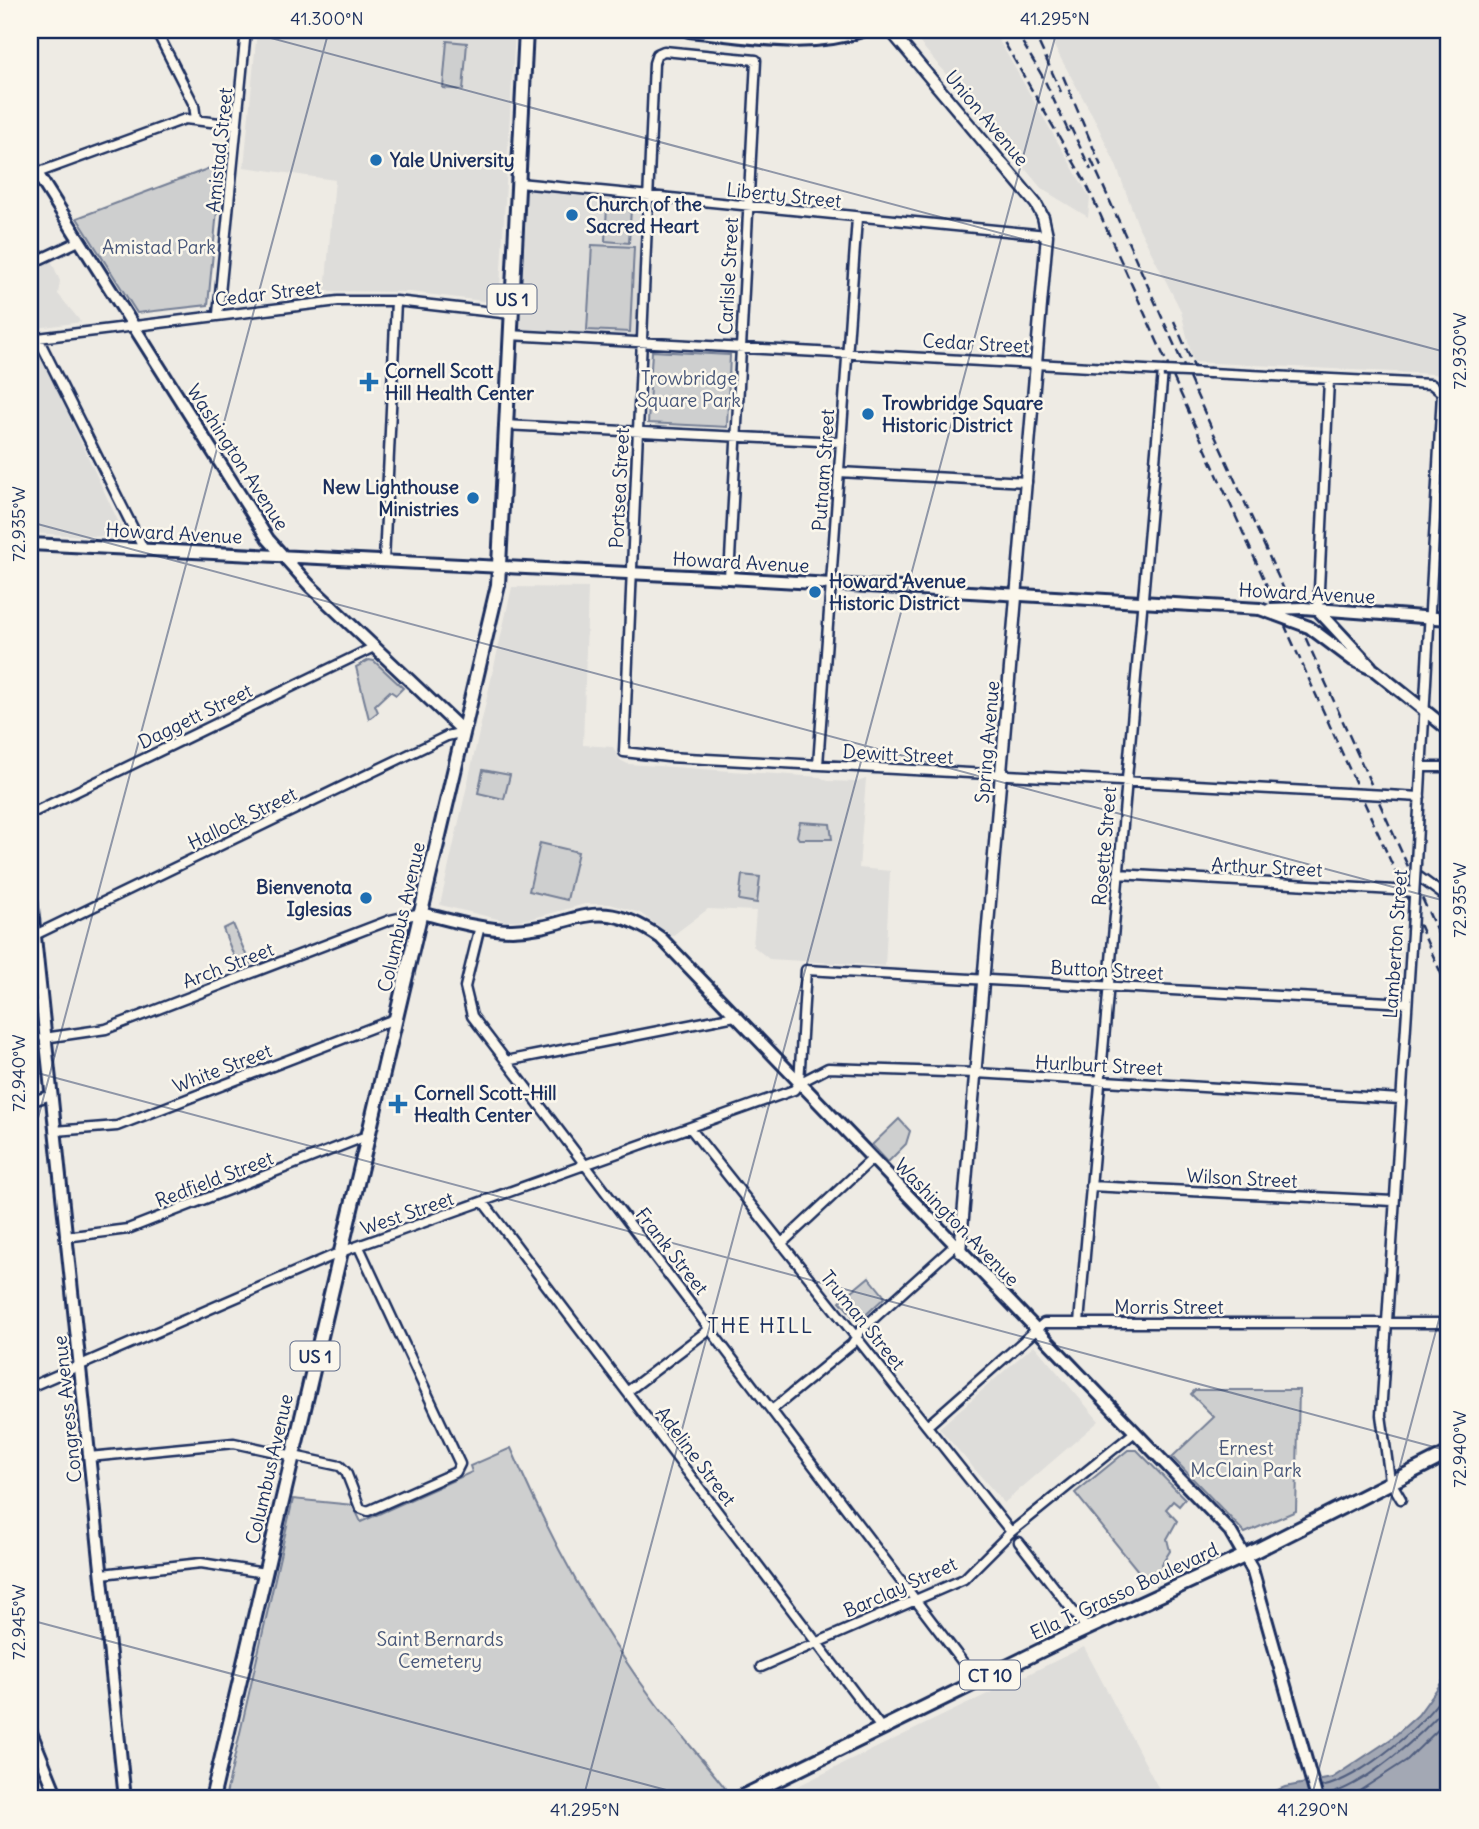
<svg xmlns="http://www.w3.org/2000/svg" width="1479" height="1829" font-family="Delius,sans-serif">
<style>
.built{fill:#deddda}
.green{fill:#cecfcf;stroke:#747f96;stroke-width:2}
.water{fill:#a3a8b4;stroke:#6d7892;stroke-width:2}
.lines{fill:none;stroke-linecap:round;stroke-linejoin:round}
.shore{stroke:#515f80;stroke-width:2}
.minor-casing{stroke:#1b2f5e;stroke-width:13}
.tertiary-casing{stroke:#1b2f5e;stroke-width:15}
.secondary-casing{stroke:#1b2f5e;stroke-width:16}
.primary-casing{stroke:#1b2f5e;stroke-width:18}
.minor{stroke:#fbf7ec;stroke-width:8}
.tertiary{stroke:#fbf7ec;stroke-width:10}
.secondary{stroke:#fbf7ec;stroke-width:10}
.primary{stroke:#fbf7ec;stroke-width:12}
.rail{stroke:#1b2f5e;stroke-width:2.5;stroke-dasharray:10 5;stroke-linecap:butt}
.minor-bridge-casing{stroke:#1b2f5e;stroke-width:13;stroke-linecap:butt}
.secondary-bridge-casing{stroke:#1b2f5e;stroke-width:16;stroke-linecap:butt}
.minor-bridge{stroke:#fbf7ec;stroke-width:8}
.secondary-bridge{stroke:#fbf7ec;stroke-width:10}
.ticks{fill:none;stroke:#1b2f5e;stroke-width:2;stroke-opacity:0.45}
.poi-dot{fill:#1f6fb2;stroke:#fbf7ec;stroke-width:2.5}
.labels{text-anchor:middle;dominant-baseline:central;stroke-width:5;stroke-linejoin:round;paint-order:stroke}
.shield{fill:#fbf7ec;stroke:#5e6b89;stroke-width:2}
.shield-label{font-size:18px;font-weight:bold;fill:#1b2f5e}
.street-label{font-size:19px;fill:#1b2f5e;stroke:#fbf7ec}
.poi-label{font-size:19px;font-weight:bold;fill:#1b2f5e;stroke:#fbf7ec;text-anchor:start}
.park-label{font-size:19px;fill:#48577a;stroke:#fbf7ec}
.neighbourhood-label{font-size:21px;letter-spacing:2px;fill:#1b2f5e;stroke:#fbf7ec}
.neatline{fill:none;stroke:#1b2f5e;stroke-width:2.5}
.ticks-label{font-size:18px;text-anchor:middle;fill:#1b2f5e}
</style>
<rect width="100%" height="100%" fill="#eeebe4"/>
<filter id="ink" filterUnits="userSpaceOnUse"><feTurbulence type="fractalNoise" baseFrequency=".0143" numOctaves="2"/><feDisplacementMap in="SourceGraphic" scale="14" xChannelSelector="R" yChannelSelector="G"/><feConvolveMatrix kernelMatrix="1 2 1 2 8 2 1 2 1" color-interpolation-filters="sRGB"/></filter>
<g filter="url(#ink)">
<!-- built -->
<path class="built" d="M 257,30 L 515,30 L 499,303 L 410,292 L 325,291 L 335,180 L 244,167 Z
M 909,30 L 993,30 L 1090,198 L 1088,217 L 1042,189 Z
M 1045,30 L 1449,30 L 1449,380 L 1434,374 L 1193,362 L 1181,311 L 1139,228 L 1116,165 L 1094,118 Z
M 519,189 L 648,204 L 642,341 L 509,335 Z
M 48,253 L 60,281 L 58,294 L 81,322 L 30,329 L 30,262 Z
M 30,331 L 95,472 L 126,538 L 30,533 Z
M 512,587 L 588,588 L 583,745 L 613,747 L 620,760 L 628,764 L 820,777 L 828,781 L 857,782 L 866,779 L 859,868 L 890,871 L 885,966 L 769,959 L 753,946 L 756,911 L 708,909 L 672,936 L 640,913 L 610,904 L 585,904 L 530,919 L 506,921 L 440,905 Z
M 1034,1345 L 1099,1421 L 1004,1503 L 939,1428 Z
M 1084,1647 L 1164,1799 L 771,1799 L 775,1797 Z"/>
<!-- green -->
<path class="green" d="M 447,41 L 467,43 L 463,90 L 443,88 Z
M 218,165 L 221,168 L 208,305 L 137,313 L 77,218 Z
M 607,207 L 631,208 L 629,243 L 605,241 Z
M 592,245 L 634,247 L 630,332 L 587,330 Z
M 652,351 L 730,355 L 727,427 L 648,423 Z
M 369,660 L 374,661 L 403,688 L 396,695 L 390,691 L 375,705 L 378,712 L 369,719 L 356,667 Z
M 483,770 L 510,775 L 504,799 L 478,793 Z
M 800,822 L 830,824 L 832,839 L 799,839 L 797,836 Z
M 540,843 L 578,852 L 567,900 L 529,891 Z
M 742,875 L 760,877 L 757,903 L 739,900 Z
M 233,924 L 250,964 L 239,969 L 223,929 Z
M 899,1119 L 910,1131 L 906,1144 L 888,1162 L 872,1145 Z
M 869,1277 L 885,1297 L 858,1322 L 840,1301 Z
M 1195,1390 L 1299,1390 L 1296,1511 L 1245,1533 L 1172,1457 L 1214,1417 L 1191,1394 Z
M 511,1448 C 551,1541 596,1624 657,1705 C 679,1733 703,1760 725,1788 L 703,1799 L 225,1799 L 293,1499 L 353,1505 L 361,1522 L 472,1472 L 470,1466 Z
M 1128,1450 L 1137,1450 L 1185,1499 L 1179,1506 L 1173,1501 L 1166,1509 L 1177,1521 L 1167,1539 L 1170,1551 L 1162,1564 L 1163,1574 L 1144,1583 L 1143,1577 L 1075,1493 Z"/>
<!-- water -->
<path class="water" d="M 1449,1672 L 1449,1787 L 1424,1799 L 1256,1799 L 1285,1787 L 1332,1778 L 1391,1739 L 1418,1715 Z"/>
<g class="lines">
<!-- shore -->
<path class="shore" d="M 1321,1787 C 1360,1780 1430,1721 1449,1686
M 1323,1796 C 1365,1787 1422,1735 1449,1703
M 1347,1799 L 1407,1760 L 1449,1719"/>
<!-- minor casing -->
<g class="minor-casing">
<path id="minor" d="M 156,30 L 194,105 L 196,119
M 37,173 L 185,119 L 237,125
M 519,183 L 1047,235
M 30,264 L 79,241
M 218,314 L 246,30
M 509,335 L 1163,371 L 1079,1323
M 38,338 L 143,548
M 30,339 L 338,301 L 396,301 L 511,314
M 1210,373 L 1431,384 L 1442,393 L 1416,863
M 504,425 L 840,442
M 1439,471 L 1449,471
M 839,472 L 1027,482
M 384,561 L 396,301
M 729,578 L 756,60 L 664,51 L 657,54 L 654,63 L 624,752 L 668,757 L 1346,793
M 1318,610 L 1329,380
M 818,765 L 857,218
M 1422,767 L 1449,767
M 1386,795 L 1420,797
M 30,814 L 374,647
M 1118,874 L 1394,890
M 1415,874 L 1449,899
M 480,926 L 465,987 L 472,1016 L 977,1681
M 35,935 L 447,736 L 464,732
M 44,1038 L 106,1029 L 390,920 L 421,913
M 506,1061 L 735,1016
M 799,1083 L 806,970 L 1407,1003
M 30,1102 L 51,1095
M 690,1128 L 1011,1532
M 55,1131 L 117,1126 L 397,1018
M 1090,1186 L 1393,1201
M 484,1203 L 882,1729
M 65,1237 L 128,1229 L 369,1135
M 781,1244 L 872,1159
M 30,1387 L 341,1252 L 794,1090 L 799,1083 L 828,1068 L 976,1073 L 1400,1099
M 628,1391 L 711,1328
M 773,1409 L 852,1344 L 861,1330 L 954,1246
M 927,1426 L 1044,1323 L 1449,1323
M 89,1457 L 234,1443 L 340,1466 L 346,1472 L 360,1508 L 368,1511 L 456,1472 L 460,1464 L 359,1247
M 1401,1499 L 1390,1480 L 1381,1415 L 1412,932
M 1019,1542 L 1087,1629
M 102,1574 L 201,1563 L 265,1573
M 761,1667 L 964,1579 L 1011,1532 L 1135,1432"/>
</g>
<!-- tertiary casing -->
<g class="tertiary-casing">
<path id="tertiary" d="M 890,30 L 1036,204 L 1043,217 L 1047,235 L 960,1252"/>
</g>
<!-- secondary casing -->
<g class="secondary-casing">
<path id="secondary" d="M 30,162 L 268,539 L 310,586 L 464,732
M 30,544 L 729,578 L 1260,609
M 1303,608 L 1449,619
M 1318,610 L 1371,667
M 1309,627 L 1353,660 L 1374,670 L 1449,730
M 30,889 L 125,1799
M 421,913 C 450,920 482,930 512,930 C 576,929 593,891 661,938 L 1230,1531 L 1252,1569 L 1317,1799
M 30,1730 L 58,1799"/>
</g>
<!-- primary casing -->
<g class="primary-casing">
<path id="primary" d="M 689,30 C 746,35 806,49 862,30
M 212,1799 L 498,585 L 526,30
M 738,1799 L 1060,1641 L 1255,1551 L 1449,1453"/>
</g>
<!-- minor -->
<use href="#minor" class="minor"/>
<!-- tertiary -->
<use href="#tertiary" class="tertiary"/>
<!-- secondary -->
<use href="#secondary" class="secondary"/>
<!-- primary -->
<use href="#primary" class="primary"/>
<!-- rail -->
<path class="rail" d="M 997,30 L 1086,183 L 1449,991
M 1015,30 L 1044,79 L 1070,135
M 1033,30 L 1061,92
M 1063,76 L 1101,166
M 1070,126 L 1091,170
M 1091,159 L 1449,958
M 1174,321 L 1195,369"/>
<!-- minor-bridge casing -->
<g class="minor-bridge-casing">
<path id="minor-bridge" d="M 1163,371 L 1210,373
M 1346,793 L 1386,795
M 1394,890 L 1414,892
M 1412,932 L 1416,863"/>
</g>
<!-- secondary-bridge casing -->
<g class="secondary-bridge-casing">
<path id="secondary-bridge" d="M 1260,609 L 1309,627
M 1270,609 L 1303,608"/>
</g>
<!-- minor-bridge -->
<use href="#minor-bridge" class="minor-bridge"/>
<!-- secondary-bridge -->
<use href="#secondary-bridge" class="secondary-bridge"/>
</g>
</g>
<!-- ticks -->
<path class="ticks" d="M 241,30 L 1449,353M 30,522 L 1449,902M 30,1071 L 1449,1451M 30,1148 L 329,30M 30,1620 L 700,1799M 583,1799 L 1057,30M 1311,1799 L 1449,1282"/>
<!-- markers -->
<g class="poi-dot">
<circle cx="376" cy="160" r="7"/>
<circle cx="572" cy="215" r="7"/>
<path d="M365.5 371.5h7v7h7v7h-7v7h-7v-7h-7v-7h7z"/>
<circle cx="868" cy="414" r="7"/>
<circle cx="473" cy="498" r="7"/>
<circle cx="815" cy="592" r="7"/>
<circle cx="366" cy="898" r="7"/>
<path d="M394.5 1093.5h7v7h7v7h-7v7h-7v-7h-7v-7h7z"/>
</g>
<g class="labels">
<!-- shield labels -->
<g class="shield">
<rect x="487.5" y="284.5" width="49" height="29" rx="5"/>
<rect x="290.5" y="1341.5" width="49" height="29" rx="5"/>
<rect x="960" y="1660.5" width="60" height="29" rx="5"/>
</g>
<g class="shield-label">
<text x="512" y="299">US 1</text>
<text x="315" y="1356">US 1</text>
<text x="990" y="1675">CT 10</text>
</g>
<!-- street labels -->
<g class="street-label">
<text transform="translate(987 118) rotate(50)">Union Avenue</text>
<text transform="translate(219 150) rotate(-84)">Amistad Street</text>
<text transform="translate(784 195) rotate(6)">Liberty Street</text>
<text transform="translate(728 276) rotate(-87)">Carlisle Street</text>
<text transform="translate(268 293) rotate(-7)">Cedar Street</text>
<text transform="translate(976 343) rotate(3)">Cedar Street</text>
<text transform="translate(238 457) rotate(57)">Washington Avenue</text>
<text transform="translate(823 470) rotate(-86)">Putnam Street</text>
<text transform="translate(619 488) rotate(-87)">Portsea Street</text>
<text transform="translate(174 533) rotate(3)">Howard Avenue</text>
<text transform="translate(741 562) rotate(3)">Howard Avenue</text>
<text transform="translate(1307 593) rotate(3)">Howard Avenue</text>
<text transform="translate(195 716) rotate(-26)">Daggett Street</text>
<text transform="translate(987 742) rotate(-85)">Spring Avenue</text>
<text transform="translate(898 754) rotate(3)">Dewitt Street</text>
<text transform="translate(242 818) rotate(-26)">Hallock Street</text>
<text transform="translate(1104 846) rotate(-85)">Rosette Street</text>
<text transform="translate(1267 867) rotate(3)">Arthur Street</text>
<text transform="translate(401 917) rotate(-77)">Columbus Avenue</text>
<text transform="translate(1395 944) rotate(-86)">Lamberton Street</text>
<text transform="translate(228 965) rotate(-21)">Arch Street</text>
<text transform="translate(1107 970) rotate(3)">Button Street</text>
<text transform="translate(1099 1065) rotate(3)">Hurlburt Street</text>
<text transform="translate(222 1068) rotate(-21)">White Street</text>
<text transform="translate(1242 1178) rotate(3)">Wilson Street</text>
<text transform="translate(214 1179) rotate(-21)">Redfield Street</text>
<text transform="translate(407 1213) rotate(-19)">West Street</text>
<text transform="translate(957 1222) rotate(46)">Washington Avenue</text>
<text transform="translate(672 1251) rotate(52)">Frank Street</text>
<text x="1169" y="1307">Morris Street</text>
<text transform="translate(863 1320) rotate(51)">Truman Street</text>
<text transform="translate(67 1409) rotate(-96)">Congress Avenue</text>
<text transform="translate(696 1456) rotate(53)">Adeline Street</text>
<text transform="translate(269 1469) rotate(-77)">Columbus Avenue</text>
<text transform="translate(900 1587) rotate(-24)">Barclay Street</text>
<text transform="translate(1124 1591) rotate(-25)">Ella T. Grasso Boulevard</text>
</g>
<!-- poi labels -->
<g class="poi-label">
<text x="390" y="160">Yale University</text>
<text x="586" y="204">Church of the<tspan x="586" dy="22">Sacred Heart</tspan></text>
<text x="385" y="371">Cornell Scott<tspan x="385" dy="22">Hill Health Center</tspan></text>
<text x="882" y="403">Trowbridge Square<tspan x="882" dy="22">Historic District</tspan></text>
<text x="459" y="487" text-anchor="end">New Lighthouse<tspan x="459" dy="22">Ministries</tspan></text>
<text x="829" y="581">Howard Avenue<tspan x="829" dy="22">Historic District</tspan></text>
<text x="352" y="887" text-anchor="end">Bienvenota<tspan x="352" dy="22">Iglesias</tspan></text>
<text x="414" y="1093">Cornell Scott-Hill<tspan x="414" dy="22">Health Center</tspan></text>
</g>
<!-- park labels -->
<g class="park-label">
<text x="159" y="247">Amistad Park</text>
<text x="689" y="378">Trowbridge<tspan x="689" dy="22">Square Park</tspan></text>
<text x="1246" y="1448">Ernest<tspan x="1246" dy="22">McClain Park</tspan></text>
<text x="440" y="1639">Saint Bernards<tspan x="440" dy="22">Cemetery</tspan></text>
</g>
<!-- neighbourhood labels -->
<g class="neighbourhood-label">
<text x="761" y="1325">THE HILL</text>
</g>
</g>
<!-- margin -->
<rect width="1479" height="1829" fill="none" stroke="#fbf7ec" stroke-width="77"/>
<rect x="38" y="38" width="1402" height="1752" class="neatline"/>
<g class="ticks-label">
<text x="327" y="25">41.300°N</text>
<text x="1055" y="25">41.295°N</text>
<text transform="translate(1460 351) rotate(-90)" y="6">72.930°W</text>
<text transform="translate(19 524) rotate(-90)" y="6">72.935°W</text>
<text transform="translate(1460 900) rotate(-90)" y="6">72.935°W</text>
<text transform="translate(19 1073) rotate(-90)" y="6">72.940°W</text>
<text transform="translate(1460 1449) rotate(-90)" y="6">72.940°W</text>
<text transform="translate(19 1622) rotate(-90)" y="6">72.945°W</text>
<text x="585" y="1816">41.295°N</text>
<text x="1313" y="1816">41.290°N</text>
</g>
</svg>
